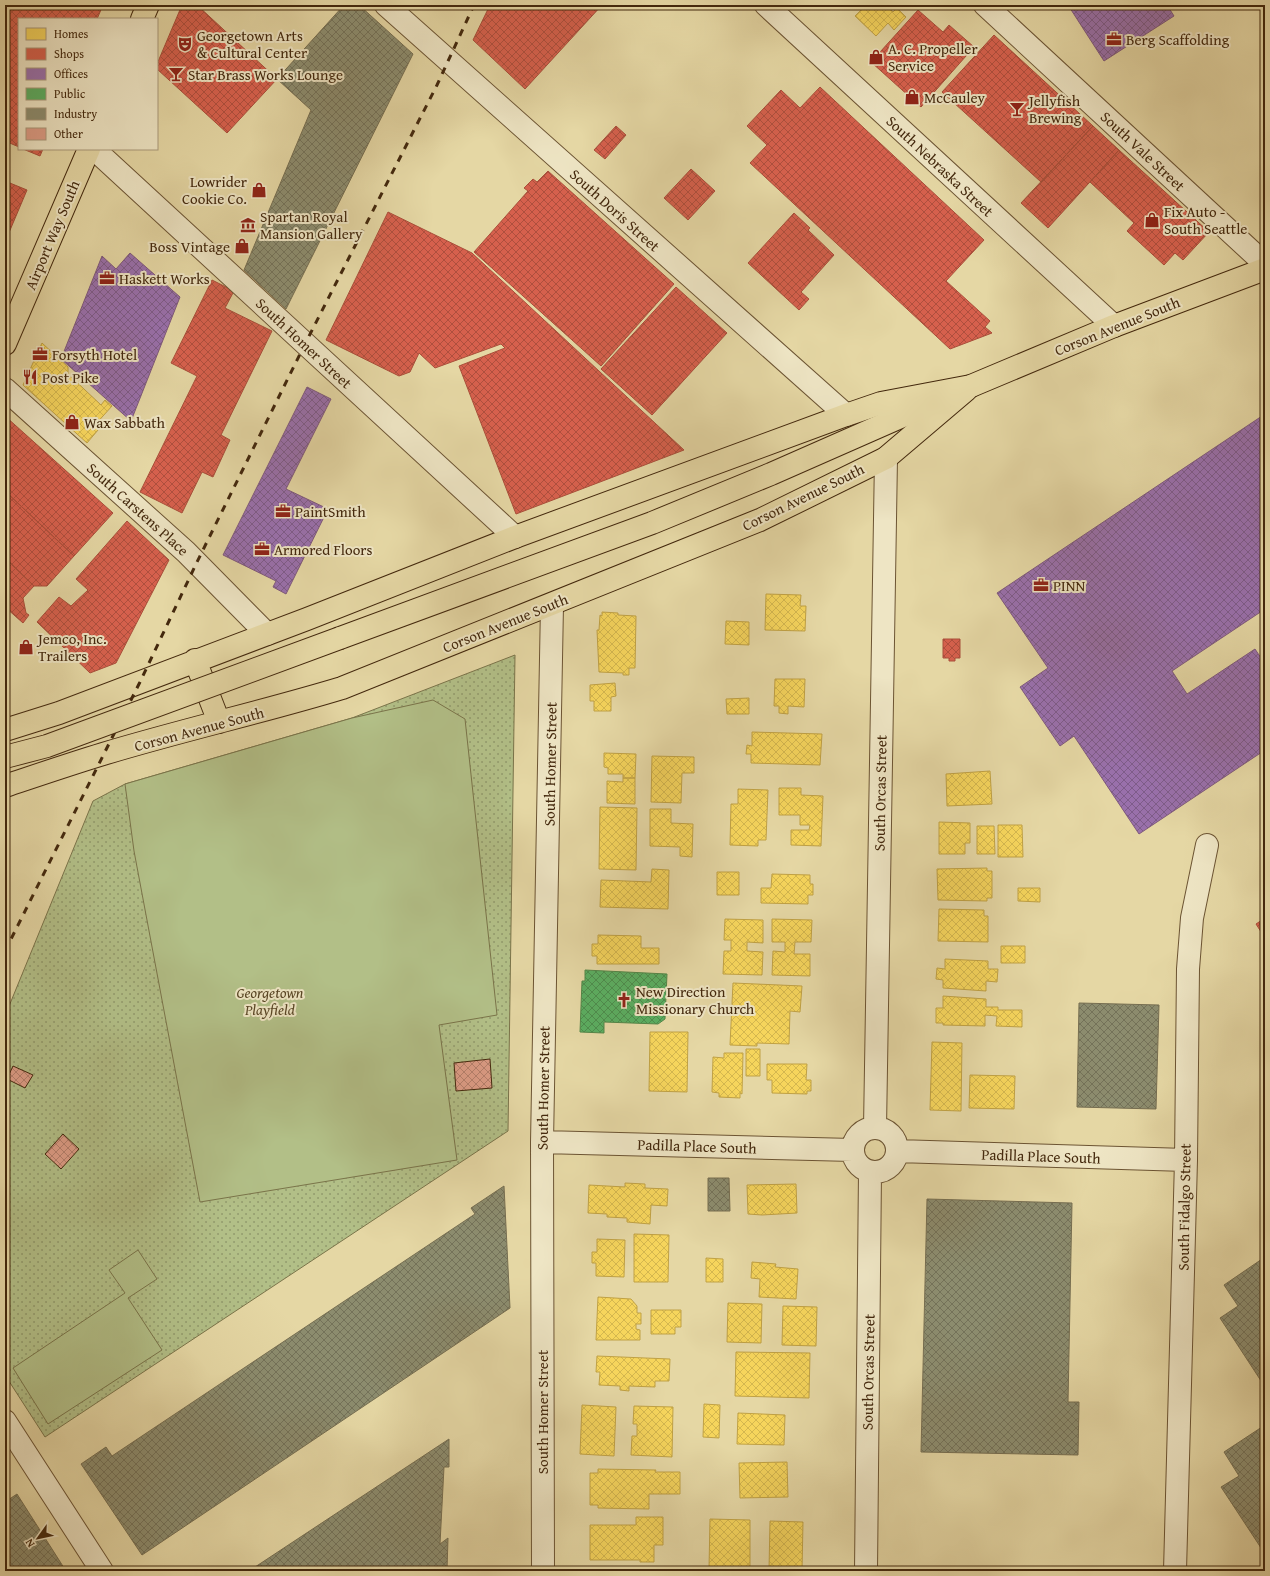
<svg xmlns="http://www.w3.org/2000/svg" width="1270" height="1576" font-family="'Gentium Book Plus',serif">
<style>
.park{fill:url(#park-dots);stroke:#7a744a}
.pitch{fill:#b2bf87;stroke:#7a744a}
.homes{fill:url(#homes-cross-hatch);stroke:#c0a144}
.shops{fill:url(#shops-cross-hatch);stroke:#aa4f3a}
.offices{fill:url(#offices-cross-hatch);stroke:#7f5a7c}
.public{fill:url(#public-cross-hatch);stroke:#538648}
.industry{fill:url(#industry-cross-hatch);stroke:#766e51}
.building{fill:url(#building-cross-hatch);stroke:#43280d}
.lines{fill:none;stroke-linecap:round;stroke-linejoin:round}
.minor-casing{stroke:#6c5433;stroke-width:24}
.major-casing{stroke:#43280d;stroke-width:24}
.highway-casing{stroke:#43280d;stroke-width:24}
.minor{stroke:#eee5c4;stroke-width:22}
.major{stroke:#e5d7a4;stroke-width:22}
.highway{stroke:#e5d7a4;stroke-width:22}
.rail{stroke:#43280d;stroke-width:3;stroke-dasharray:7 7;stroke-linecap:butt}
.highway-bridge-casing{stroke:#43280d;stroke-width:24;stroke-linecap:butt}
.highway-bridge{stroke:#e5d7a4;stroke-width:22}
.labels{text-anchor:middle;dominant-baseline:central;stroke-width:4;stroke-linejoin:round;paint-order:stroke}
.poi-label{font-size:15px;fill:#43280d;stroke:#eee5c4;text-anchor:start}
.street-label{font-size:15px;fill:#43280d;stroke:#eee5c4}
.park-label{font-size:15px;font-style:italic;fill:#594625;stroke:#eee5c4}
</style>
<defs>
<pattern id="park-dots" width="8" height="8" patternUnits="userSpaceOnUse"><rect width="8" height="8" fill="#b2bf87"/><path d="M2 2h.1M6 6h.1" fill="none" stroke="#929b6d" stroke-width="1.8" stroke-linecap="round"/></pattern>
<pattern id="homes-cross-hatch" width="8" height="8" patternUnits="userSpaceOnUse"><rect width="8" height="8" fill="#f6d55c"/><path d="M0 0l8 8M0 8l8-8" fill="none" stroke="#d4b74f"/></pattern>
<pattern id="shops-cross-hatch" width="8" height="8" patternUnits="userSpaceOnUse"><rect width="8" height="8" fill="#d6604d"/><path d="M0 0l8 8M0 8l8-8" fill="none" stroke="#af4f3e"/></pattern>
<pattern id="offices-cross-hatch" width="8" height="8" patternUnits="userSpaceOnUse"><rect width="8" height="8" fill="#9970ab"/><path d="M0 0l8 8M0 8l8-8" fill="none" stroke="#7e5c8a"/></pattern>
<pattern id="public-cross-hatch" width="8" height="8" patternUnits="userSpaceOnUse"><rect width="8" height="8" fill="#5aae61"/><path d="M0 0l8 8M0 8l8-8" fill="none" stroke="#4c8e4e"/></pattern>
<pattern id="industry-cross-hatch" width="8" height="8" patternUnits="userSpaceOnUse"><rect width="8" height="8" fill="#8c8c6e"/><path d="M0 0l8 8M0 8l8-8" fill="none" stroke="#747259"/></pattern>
<pattern id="building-cross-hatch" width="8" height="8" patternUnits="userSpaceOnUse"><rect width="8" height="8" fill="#de9d87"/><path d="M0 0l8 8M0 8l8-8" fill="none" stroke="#b6806d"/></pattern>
</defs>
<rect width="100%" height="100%" fill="#e5d7a4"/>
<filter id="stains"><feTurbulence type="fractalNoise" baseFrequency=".005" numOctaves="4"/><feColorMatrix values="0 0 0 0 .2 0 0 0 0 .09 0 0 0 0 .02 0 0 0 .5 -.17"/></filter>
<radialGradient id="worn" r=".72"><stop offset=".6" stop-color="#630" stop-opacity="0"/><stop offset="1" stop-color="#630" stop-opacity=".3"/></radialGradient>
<!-- park -->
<path class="park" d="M 515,655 L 508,1131 L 45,1437 L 5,1375 L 5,1016 L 93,801 L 125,784 L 352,718 Z"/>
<!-- pitch -->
<path class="pitch" d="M 433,700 L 465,719 L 497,1015 L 439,1025 L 457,1160 L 200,1202 L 134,851 L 125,784 L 352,718 Z
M 138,1250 L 157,1279 L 128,1298 L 162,1350 L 48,1424 L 13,1368 L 125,1293 L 109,1270 Z"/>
<!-- homes -->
<path class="homes" d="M 840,5 L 850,5 L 845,10 Z
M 866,5 L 886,5 L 893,12 L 897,8 L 906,17 L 894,30 L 888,23 L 876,36 L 855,16 Z
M 42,343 L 68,367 L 68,374 L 101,405 L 105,400 L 112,406 L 94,426 L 98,430 L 87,443 L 23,385 Z
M 766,594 L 801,595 L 800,606 L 806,606 L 805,631 L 765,630 Z
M 602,612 L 618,613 L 618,615 L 636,616 L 635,668 L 629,668 L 629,675 L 623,675 L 623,673 L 599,672 L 597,630 L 599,630 L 600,615 L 602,616 Z
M 726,621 L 749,622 L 749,645 L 725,644 Z
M 775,679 L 805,679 L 804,707 L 788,706 L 788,714 L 779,713 L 779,706 L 774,706 Z
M 615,683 L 616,696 L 611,697 L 611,711 L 594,711 L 594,701 L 590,701 L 590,685 Z
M 749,698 L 749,714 L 727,714 L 726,699 Z
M 752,732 L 822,734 L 820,765 L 751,763 L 751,754 L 746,754 L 747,745 L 752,746 Z
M 604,753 L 636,754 L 635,778 L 623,778 L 623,774 L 608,774 L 608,768 L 604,767 Z
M 652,756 L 694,757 L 694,773 L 682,773 L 681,803 L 651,802 Z
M 990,771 L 992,804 L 947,806 L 946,774 Z
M 623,778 L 635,778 L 635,804 L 607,803 L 607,781 L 623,782 Z
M 779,788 L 801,788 L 801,795 L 823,796 L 821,846 L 791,845 L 791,830 L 809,830 L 810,825 L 800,825 L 800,815 L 779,815 Z
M 738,789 L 768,790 L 766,840 L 758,840 L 758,846 L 730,845 L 731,804 L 738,804 Z
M 600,807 L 637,808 L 636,870 L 599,869 Z
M 650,809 L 671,809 L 671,823 L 693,824 L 692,857 L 680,856 L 680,847 L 650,846 Z
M 939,822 L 970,823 L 970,843 L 965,843 L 965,854 L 939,854 Z
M 998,825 L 1022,825 L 1023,857 L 998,857 Z
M 977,826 L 994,826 L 995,854 L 977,854 Z
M 987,868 L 987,871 L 992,871 L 992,898 L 987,898 L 987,901 L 938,900 L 937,869 Z
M 652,869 L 669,870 L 668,909 L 600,907 L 601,880 L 651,882 Z
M 717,872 L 739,872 L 739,895 L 717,895 Z
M 772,874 L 810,875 L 810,884 L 813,884 L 813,895 L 808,895 L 808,904 L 761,903 L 761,888 L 771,888 Z
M 1018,888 L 1040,888 L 1040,902 L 1018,901 Z
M 939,909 L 984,910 L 984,916 L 988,916 L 988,942 L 938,941 Z
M 725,919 L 763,920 L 763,943 L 747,942 L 747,951 L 763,952 L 762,975 L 723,974 L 724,951 L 731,951 L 731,940 L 724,940 Z
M 772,919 L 812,920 L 811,942 L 795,942 L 794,954 L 810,954 L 810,976 L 772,975 L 773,951 L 785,952 L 785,942 L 772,942 Z
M 598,935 L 641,936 L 641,948 L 659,948 L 659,964 L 597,964 L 597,956 L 592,956 L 592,944 L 598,944 Z
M 1001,946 L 1025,946 L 1025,963 L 1001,963 Z
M 945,959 L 988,961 L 988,969 L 998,969 L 997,982 L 986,981 L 986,991 L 943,988 L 943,980 L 936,979 L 937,968 L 945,969 Z
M 733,983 L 802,986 L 800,1012 L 790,1011 L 789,1044 L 757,1043 L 757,1046 L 730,1045 Z
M 943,996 L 986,999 L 986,1007 L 998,1007 L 998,1010 L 1022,1010 L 1022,1027 L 996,1026 L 997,1016 L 985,1015 L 985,1026 L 943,1025 L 943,1023 L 936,1023 L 936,1008 L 943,1008 Z
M 650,1032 L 688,1032 L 687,1092 L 649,1091 Z
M 932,1042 L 962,1043 L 961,1111 L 930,1110 Z
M 746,1049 L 760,1049 L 760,1076 L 746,1076 Z
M 724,1053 L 743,1053 L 742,1094 L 740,1093 L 740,1098 L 719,1097 L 719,1093 L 712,1092 L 713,1057 L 724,1058 Z
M 767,1064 L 807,1064 L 806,1080 L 811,1080 L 811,1091 L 807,1091 L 807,1094 L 772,1093 L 772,1080 L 767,1080 Z
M 970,1075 L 1015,1076 L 1014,1109 L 969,1108 Z
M 625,1183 L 645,1184 L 645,1188 L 668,1189 L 667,1206 L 651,1205 L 650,1224 L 627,1222 L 627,1218 L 607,1217 L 607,1214 L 588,1213 L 589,1185 L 625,1187 Z
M 796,1184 L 797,1213 L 762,1215 L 748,1214 L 747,1185 Z
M 634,1234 L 669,1235 L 668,1282 L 634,1282 Z
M 597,1239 L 625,1240 L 624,1277 L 596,1276 L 596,1263 L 592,1263 L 592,1252 L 597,1252 Z
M 706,1258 L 723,1259 L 723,1282 L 706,1282 Z
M 752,1262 L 776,1264 L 775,1267 L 798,1269 L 796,1299 L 759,1297 L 760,1279 L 751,1278 Z
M 598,1297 L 631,1299 L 637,1306 L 637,1313 L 641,1313 L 641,1324 L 636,1324 L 636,1329 L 640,1330 L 640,1340 L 596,1340 Z
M 728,1303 L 762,1304 L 761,1343 L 727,1342 Z
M 783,1306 L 817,1307 L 816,1346 L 782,1345 Z
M 651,1310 L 681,1310 L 681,1327 L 675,1327 L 675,1334 L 651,1334 Z
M 736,1352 L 810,1353 L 809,1398 L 735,1396 Z
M 597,1356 L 670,1359 L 669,1381 L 655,1381 L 655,1387 L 629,1386 L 629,1391 L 620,1390 L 620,1386 L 599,1385 L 600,1372 L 596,1372 Z
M 704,1404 L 720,1405 L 719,1438 L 703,1437 Z
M 582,1405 L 616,1407 L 614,1456 L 580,1454 Z
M 634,1406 L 673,1407 L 672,1457 L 631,1455 L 632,1436 L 637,1436 L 637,1424 L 633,1424 Z
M 738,1413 L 785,1415 L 784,1445 L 737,1444 Z
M 787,1462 L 788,1497 L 740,1498 L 739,1463 Z
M 598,1469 L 656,1470 L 655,1472 L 680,1472 L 680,1494 L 649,1494 L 649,1509 L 598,1508 L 598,1505 L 590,1505 L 590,1473 L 598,1473 Z
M 636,1517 L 663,1517 L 663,1545 L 654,1545 L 654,1562 L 640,1562 L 640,1560 L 590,1560 L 590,1525 L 636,1525 Z
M 710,1519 L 750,1520 L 750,1569 L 709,1569 Z
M 770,1521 L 803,1522 L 802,1571 L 769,1570 Z"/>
<!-- shops -->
<path class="shops" d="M 5,5 L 103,5 L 97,19 L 19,19 L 19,147 L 5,141 Z
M 182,5 L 197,5 L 277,79 L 227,133 L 157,69 L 157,64 Z
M 490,5 L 602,5 L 525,89 L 473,40 Z
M 918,10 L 943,32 L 949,25 L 974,47 L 921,107 L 871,62 Z
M 994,35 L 1093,126 L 1041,182 L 942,92 Z
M 820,87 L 984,240 L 946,281 L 990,321 L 985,327 L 992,333 L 950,349 L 750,163 L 767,145 L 747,126 L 781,90 L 800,108 Z
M 616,126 L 626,135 L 605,159 L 594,150 Z
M 1093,126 L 1119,150 L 1048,228 L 1021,203 Z
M 23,149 L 43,149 L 40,156 Z
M 1119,150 L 1209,232 L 1183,260 L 1175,253 L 1164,265 L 1127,231 L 1134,223 L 1090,182 Z
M 691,169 L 715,191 L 688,220 L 664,198 Z
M 548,171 L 674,284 L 601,366 L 474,252 L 528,191 L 524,188 L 533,179 L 537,182 Z
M 5,181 L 27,190 L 5,242 Z
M 388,212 L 472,253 L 684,450 L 516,514 L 459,366 L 505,348 L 501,344 L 435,368 L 419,353 L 410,372 L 399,376 L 326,340 Z
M 794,213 L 810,228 L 808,230 L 834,255 L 801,292 L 809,299 L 799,310 L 748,263 Z
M 212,280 L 234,291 L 225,308 L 272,331 L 221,435 L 230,440 L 213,477 L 202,472 L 182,513 L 140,492 L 197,376 L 171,363 Z
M 676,287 L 727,333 L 652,415 L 601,369 Z
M 5,416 L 113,513 L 74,556 L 5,491 Z
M 5,491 L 74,556 L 47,586 L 34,586 L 5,558 Z
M 127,521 L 169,560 L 116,663 L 90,673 L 37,622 L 59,597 L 71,606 L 88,590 L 76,579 Z
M 5,558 L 34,586 L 23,598 L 26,613 L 29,615 L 23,623 L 5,607 Z
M 943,639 L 960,639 L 960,658 L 955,658 L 955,661 L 949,661 L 949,658 L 943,658 Z
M 1265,918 L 1265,938 L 1256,924 Z"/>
<!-- offices -->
<path class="offices" d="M 1068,5 L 1167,5 L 1174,16 L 1104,61 Z
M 130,253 L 180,297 L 131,421 L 61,359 L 102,256 L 116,269 Z
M 307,387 L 331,399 L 286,489 L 328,509 L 286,594 L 273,587 L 276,581 L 223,555 Z
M 1265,414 L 1265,609 L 1172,671 L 1187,694 L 1255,649 L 1265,664 L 1265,750 L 1139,834 L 1074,736 L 1060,746 L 1020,687 L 1048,668 L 997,593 Z"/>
<!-- public -->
<path class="public" d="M 585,970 L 667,974 L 665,1019 L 658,1024 L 604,1022 L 604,1033 L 580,1032 L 582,981 L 585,981 Z"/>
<!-- industry -->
<path class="industry" d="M 344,5 L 359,5 L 413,54 L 286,309 L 244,270 L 311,110 L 277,79 Z
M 1079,1003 L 1159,1005 L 1156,1109 L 1077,1107 Z
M 708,1178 L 729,1178 L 730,1211 L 708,1211 Z
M 504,1186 L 510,1308 L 142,1555 L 81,1464 L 106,1447 L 112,1456 L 475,1214 L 471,1208 Z
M 927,1199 L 1072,1203 L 1068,1402 L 1079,1402 L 1078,1455 L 921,1452 Z
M 1265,1257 L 1265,1387 L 1220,1318 L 1238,1306 L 1224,1285 Z
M 1265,1425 L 1265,1554 L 1221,1487 L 1239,1476 L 1224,1452 Z
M 449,1439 L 449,1467 L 444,1467 L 440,1544 L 448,1538 L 447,1570 L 249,1571 Z
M 17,1494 L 66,1571 L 5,1571 L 5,1502 Z"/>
<!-- building -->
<path class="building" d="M 490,1059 L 492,1088 L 456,1091 L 454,1063 Z
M 13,1066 L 33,1075 L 25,1088 L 7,1079 Z
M 63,1134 L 79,1149 L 61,1169 L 45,1154 Z"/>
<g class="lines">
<!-- minor casing -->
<g class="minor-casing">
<path id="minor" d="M 386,5 L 846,415
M 766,5 L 1114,326
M 985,5 L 1265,264
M 94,149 L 515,537
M 5,389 L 186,552 L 267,634
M853 1150a22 22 0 1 1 44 0a22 22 0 1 1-44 0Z
M 875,1128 L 886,458
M 542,1142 L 853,1150
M 897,1151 L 1186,1160
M 5,1421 L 102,1571
M 543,1571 L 542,1142 L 552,605
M 866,1571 L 870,1172
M 1175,1571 L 1186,1160 L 1188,969 L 1192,918 L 1207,845"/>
</g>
<!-- major casing -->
<g class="major-casing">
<path id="major" d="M 142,19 L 148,5
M 5,344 L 89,149
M 195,660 L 219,722
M 5,730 L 59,713 L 307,619 L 515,537 L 846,415 L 881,403 L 971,386 L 1114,326 L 1265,269
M 5,786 C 38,775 70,764 103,754 C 182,730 263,712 342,688 L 760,520 L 886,458 L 966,390"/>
</g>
<!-- highway casing -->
<g class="highway-casing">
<path id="highway" d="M 340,638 L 652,523 L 771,474 L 971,386"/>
</g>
<!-- minor -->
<use href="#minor" class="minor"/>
<!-- major -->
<use href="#major" class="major"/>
<!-- highway -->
<use href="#highway" class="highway"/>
<!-- rail -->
<path class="rail" d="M 5,951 L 140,682 L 197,562 L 305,344 L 437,85 L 474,5"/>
<!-- highway-bridge casing -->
<g class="highway-bridge-casing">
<path id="highway-bridge" d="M 5,757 L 47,746 L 340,638"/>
</g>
<!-- highway-bridge -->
<use href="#highway-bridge" class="highway-bridge"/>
</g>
<!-- icons -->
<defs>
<g id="office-bare" transform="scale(1.2)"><path d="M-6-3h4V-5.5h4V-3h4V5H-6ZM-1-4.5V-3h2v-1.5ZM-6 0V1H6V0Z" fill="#8f2418" stroke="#eee5c4" stroke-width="2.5" paint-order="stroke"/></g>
<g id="theatre-bare" transform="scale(1.2)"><path d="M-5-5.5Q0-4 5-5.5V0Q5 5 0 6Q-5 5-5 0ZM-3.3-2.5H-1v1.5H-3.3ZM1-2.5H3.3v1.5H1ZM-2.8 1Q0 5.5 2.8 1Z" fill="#8f2418" stroke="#eee5c4" stroke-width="2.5" paint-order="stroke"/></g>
<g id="shop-bare" transform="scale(1.2)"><path d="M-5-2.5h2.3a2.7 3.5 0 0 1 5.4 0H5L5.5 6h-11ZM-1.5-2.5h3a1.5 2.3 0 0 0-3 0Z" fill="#8f2418" stroke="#eee5c4" stroke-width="2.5" paint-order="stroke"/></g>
<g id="bar-bare" transform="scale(1.2)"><path d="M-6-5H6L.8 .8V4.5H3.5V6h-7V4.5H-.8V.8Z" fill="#8f2418" stroke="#eee5c4" stroke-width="2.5" paint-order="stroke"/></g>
<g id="museum-bare" transform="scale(1.2)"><path d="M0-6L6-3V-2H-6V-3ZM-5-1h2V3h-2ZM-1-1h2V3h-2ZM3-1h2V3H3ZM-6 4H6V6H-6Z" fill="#8f2418" stroke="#eee5c4" stroke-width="2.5" paint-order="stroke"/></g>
<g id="restaurant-bare" transform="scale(1.2)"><path d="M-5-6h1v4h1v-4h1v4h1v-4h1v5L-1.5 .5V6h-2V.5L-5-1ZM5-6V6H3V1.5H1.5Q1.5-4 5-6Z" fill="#8f2418" stroke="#eee5c4" stroke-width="2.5" paint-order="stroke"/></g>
<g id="church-bare" transform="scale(1.2)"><path d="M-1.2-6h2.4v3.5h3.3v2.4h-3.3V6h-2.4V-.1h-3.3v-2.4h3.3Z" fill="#8f2418" stroke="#eee5c4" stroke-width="2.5" paint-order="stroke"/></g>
</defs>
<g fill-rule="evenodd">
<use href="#office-bare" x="1114" y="39"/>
<use href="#theatre-bare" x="185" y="44"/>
<use href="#shop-bare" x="876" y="57"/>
<use href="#bar-bare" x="176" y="74"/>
<use href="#shop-bare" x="912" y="97"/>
<use href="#bar-bare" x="1017" y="109"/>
<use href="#shop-bare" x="259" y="190"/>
<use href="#shop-bare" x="1152" y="220"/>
<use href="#museum-bare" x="248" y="225"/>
<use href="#shop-bare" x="242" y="246"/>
<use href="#office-bare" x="107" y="278"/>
<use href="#office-bare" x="40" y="354"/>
<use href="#restaurant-bare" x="30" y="377"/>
<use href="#shop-bare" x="72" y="422"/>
<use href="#office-bare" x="283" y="511"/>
<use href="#office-bare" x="262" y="549"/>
<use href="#office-bare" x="1041" y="585"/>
<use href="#shop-bare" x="26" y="647"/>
<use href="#church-bare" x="624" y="1000"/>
</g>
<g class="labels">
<!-- poi labels -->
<g class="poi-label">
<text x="197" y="35">Georgetown Arts<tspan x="197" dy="17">&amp; Cultural Center</tspan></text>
<text x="1126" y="39">Berg Scaffolding</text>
<text x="888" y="48">A. C. Propeller<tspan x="888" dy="17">Service</tspan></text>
<text x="188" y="74">Star Brass Works Lounge</text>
<text x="924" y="97">McCauley</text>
<text x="1029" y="100">Jellyfish<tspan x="1029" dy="17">Brewing</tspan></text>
<text x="247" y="181" text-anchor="end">Lowrider<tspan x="247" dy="17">Cookie Co.</tspan></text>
<text x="1164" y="211">Fix Auto -<tspan x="1164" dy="17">South Seattle</tspan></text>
<text x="260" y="216">Spartan Royal<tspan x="260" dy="17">Mansion Gallery</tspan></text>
<text x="230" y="246" text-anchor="end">Boss Vintage</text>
<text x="119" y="278">Haskett Works</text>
<text x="52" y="354">Forsyth Hotel</text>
<text x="42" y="377">Post Pike</text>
<text x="84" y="422">Wax Sabbath</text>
<text x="295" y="511">PaintSmith</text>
<text x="274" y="549">Armored Floors</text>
<text x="1053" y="585">PINN</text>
<text x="38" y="638">Jemco, Inc.<tspan x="38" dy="17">Trailers</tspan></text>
<text x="636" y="991">New Direction<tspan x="636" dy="17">Missionary Church</tspan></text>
</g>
<!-- street labels -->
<g class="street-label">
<text transform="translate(1143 151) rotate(43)">South Vale Street</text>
<text transform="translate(940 166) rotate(43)">South Nebraska Street</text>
<text transform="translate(615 210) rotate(42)">South Doris Street</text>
<text transform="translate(52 235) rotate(-67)">Airport Way South</text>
<text transform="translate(1117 326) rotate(-22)">Corson Avenue South</text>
<text transform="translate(304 343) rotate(43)">South Homer Street</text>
<text transform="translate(803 497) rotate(-26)">Corson Avenue South</text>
<text transform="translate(138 509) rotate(42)">South Carstens Place</text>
<text transform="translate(505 623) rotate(-22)">Corson Avenue South</text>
<text transform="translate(199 729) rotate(-15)">Corson Avenue South</text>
<text transform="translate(550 764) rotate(-89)">South Homer Street</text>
<text transform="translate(880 793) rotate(-89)">South Orcas Street</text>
<text transform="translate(543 1088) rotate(-89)">South Homer Street</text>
<text transform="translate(697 1146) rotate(2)">Padilla Place South</text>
<text transform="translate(1041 1156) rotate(2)">Padilla Place South</text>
<text transform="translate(1184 1207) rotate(-89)">South Fidalgo Street</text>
<text transform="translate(868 1372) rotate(-89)">South Orcas Street</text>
<text transform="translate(542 1412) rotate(-90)">South Homer Street</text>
</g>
<!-- park labels -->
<g class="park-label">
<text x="270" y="992">Georgetown<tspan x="270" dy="17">Playfield</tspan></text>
</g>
</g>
<!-- margin -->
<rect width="1270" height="1576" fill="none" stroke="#e5d7a4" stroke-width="20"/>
<rect x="6" y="6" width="1258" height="1564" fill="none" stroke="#43280d" stroke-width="2"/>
<rect x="10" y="10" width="1250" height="1556" fill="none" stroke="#43280d"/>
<!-- legend -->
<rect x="18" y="18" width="140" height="132" fill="#eee5c4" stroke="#aa997b"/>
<rect x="26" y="28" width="20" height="12" fill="#f6d55c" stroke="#aa997b"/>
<text x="54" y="38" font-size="12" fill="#43280d">Homes</text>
<rect x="26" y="48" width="20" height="12" fill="#d6604d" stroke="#aa997b"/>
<text x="54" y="58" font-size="12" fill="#43280d">Shops</text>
<rect x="26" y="68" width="20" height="12" fill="#9970ab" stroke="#aa997b"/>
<text x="54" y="78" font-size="12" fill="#43280d">Offices</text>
<rect x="26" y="88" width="20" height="12" fill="#5aae61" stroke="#aa997b"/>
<text x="54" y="98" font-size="12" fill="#43280d">Public</text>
<rect x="26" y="108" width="20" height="12" fill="#8c8c6e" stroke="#aa997b"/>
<text x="54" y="118" font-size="12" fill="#43280d">Industry</text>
<rect x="26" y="128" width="20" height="12" fill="#de9d87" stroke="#aa997b"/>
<text x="54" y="138" font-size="12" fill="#43280d">Other</text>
<!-- north arrow -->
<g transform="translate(38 1538) rotate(237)" stroke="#eee5c4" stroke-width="3" paint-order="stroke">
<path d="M0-3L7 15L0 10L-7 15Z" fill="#43280d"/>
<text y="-6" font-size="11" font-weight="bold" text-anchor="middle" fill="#43280d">N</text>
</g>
<rect width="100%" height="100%" filter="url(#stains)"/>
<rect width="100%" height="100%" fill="url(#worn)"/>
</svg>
